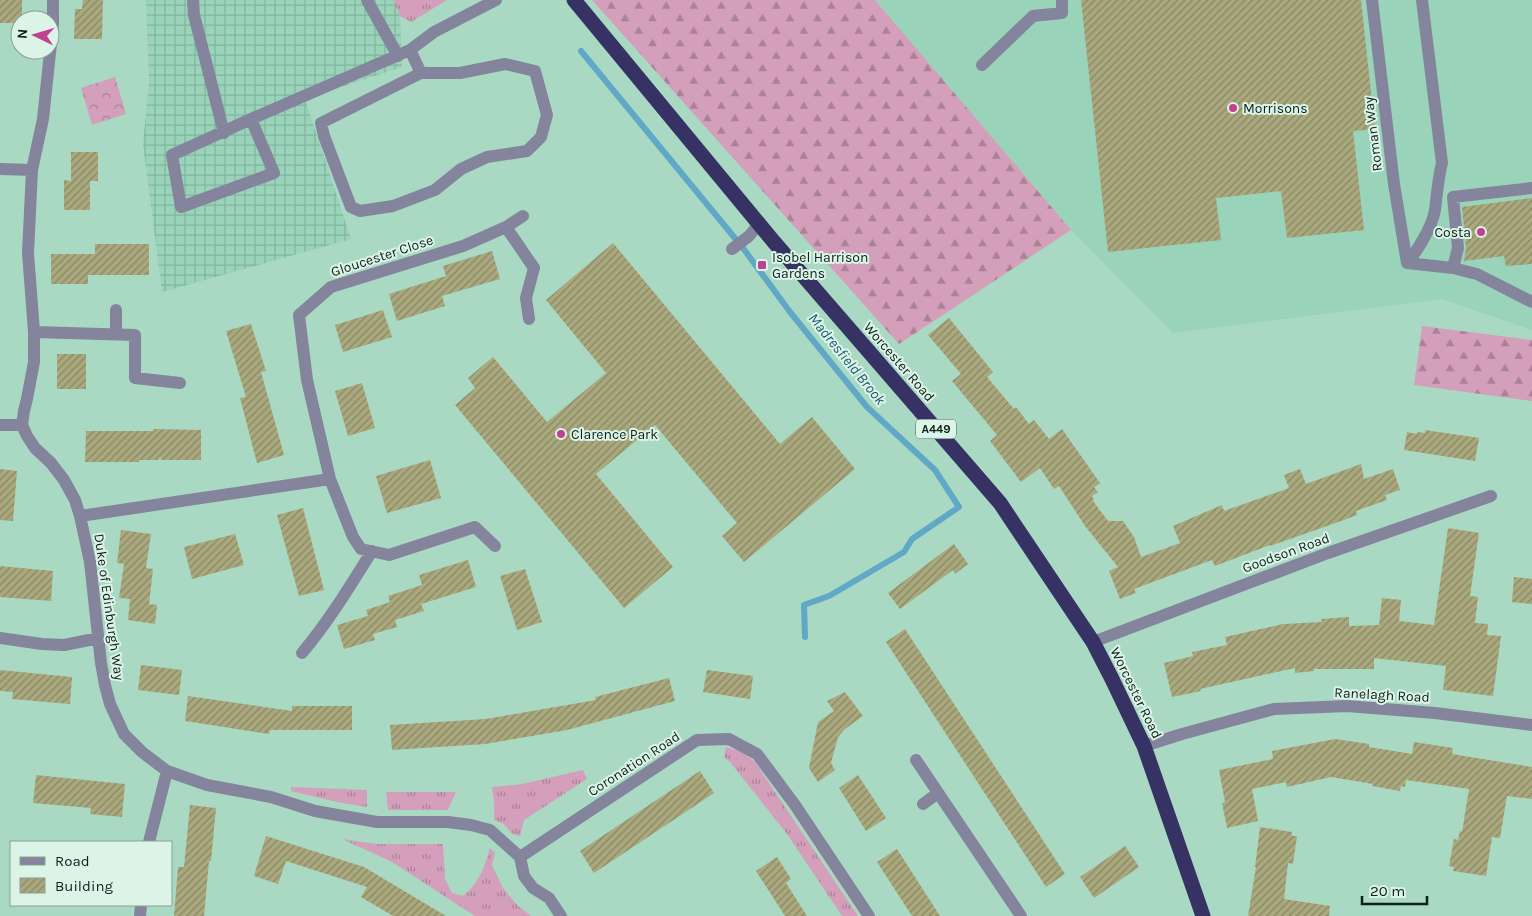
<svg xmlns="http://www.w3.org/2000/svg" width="1532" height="916" font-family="Karla,sans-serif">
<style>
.built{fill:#99d3b9}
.industrial{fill:url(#industrial-grid)}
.grass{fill:url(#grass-tufts)}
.forest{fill:url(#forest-firs)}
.park{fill:url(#park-crowns)}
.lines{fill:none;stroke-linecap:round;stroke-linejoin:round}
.stream{stroke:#60a8c5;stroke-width:6}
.building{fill:url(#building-hatch)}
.minor{stroke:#84849d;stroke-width:12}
.highway{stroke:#363263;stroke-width:15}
.poi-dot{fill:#bf4190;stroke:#dcf4e8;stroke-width:2}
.labels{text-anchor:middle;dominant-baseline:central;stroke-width:4;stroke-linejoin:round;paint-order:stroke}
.shield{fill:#dcf4e8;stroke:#4b6057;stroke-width:1}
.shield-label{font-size:12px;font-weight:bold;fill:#0d2019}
.poi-label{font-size:14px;fill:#0d2019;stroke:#dcf4e8;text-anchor:start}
.street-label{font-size:14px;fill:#0d2019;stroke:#dcf4e8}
.water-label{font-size:15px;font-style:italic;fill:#225c71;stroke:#dcf4e8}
</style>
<defs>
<pattern id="industrial-grid" width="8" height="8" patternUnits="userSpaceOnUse" patternTransform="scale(1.25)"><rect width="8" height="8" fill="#99d3b9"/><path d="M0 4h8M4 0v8" fill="none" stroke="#83b59e"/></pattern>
<pattern id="grass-tufts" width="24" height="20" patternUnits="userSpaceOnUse" patternTransform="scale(1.25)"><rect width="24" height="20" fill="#d39fbb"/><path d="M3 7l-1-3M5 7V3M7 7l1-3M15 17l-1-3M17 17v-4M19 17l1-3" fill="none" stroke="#aa8197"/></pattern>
<pattern id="forest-firs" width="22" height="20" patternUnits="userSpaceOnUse" patternTransform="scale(1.25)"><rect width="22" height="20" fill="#d39fbb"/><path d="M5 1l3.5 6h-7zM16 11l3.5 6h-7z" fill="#aa8197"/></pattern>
<pattern id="park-crowns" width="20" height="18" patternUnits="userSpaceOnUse" patternTransform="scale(1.25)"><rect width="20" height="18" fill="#d39fbb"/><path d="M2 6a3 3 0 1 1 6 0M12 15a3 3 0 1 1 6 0" fill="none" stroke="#aa8197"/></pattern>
<pattern id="building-hatch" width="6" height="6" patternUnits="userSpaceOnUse" patternTransform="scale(1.25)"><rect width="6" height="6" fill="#aaa87d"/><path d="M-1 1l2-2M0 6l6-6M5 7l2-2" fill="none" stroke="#898866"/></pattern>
</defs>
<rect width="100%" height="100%" fill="#a9d9c3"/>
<!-- built -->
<path class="built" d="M 875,0 L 1532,0 L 1532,330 L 1442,299 L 1173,333 L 1071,230 Z"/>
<!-- industrial -->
<path class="industrial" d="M 146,0 L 393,0 L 400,16 L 402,67 L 305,99 L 351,239 L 162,292 L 143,144 L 149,82 Z"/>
<!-- grass -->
<path class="grass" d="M 393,0 L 447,0 L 411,22 L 400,16 Z
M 726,747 L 743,752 L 755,762 L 858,916 L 842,916 L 787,834 L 730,762 L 724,757 Z
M 583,770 L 587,779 L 524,820 L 520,836 L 512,834 L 504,824 L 494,820 L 494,802 L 492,787 L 522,784 Z
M 291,787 L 367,790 L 367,807 L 337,802 L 291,791 Z
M 386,792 L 456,792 L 448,810 L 388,810 Z
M 342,839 L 377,844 L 443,844 L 445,879 L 452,893 L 463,896 C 480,881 484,869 490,848 L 495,853 L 492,865 L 503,888 L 517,905 L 531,916 L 475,916 L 392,862 Z"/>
<!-- forest -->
<path class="forest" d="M 592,0 L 875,0 L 1071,230 L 899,344 Z
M 1422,326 L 1532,340 L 1532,401 L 1414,385 Z"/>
<!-- park -->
<path class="park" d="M 115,77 L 126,114 L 92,125 L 81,88 Z"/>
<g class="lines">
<!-- stream -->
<path class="stream" d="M 581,51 L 743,248 L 790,312 L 867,407 L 935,470 L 959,507 L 912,539 L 904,552 L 829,596 L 804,605 L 805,637"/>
</g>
<!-- building -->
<path class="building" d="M 0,0 L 22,0 L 22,20 L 20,20 L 20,23 L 0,23 Z
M 83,0 L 103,0 L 102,39 L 74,39 L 75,9 L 82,9 Z
M 1081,0 L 1361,0 L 1375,129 L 1353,131 L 1364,230 L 1287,238 L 1281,191 L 1216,198 L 1221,240 L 1108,252 Z
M 71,152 L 98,152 L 98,181 L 90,181 L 90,210 L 64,210 L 64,180 L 71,181 Z
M 1532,198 L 1532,264 L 1506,266 L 1504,256 L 1464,261 L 1466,247 L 1462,207 Z
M 613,243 L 780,444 L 812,417 L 855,469 L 744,562 L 722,536 L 737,523 L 655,425 L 596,474 L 673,567 L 624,608 L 455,405 L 475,388 L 468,378 L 493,357 L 547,422 L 606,373 L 546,300 Z
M 95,244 L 149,244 L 149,275 L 88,275 L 88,284 L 51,284 L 51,254 L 95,254 Z
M 492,251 L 500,279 L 442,296 L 445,306 L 397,321 L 389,294 L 446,276 L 443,266 Z
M 383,310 L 392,337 L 343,352 L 335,325 Z
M 949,318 L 993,372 L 987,377 L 1014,409 L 1016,407 L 1029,424 L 1034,420 L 1049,439 L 1062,429 L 1100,483 L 1094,487 L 1098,492 L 1092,496 L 1094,500 L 1093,501 L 1108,521 L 1123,521 L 1134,537 L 1141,557 L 1180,543 L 1173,526 L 1222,505 L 1224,511 L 1289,488 L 1284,475 L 1300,469 L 1306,484 L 1361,464 L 1364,479 L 1393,469 L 1400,490 L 1385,495 L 1387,500 L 1356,511 L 1357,515 L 1344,520 L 1270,546 L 1270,545 L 1215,566 L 1212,560 L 1134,589 L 1136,593 L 1120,599 L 1109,571 L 1118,567 L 1085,526 L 1059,486 L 1054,489 L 1040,468 L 1021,482 L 990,441 L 997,435 L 952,381 L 961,374 L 928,335 Z
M 251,324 L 266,371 L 261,372 L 284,455 L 257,463 L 240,398 L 246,397 L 226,331 Z
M 57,354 L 86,354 L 86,389 L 57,389 Z
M 362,383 L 375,428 L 348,436 L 335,391 Z
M 153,429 L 201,430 L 201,460 L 161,460 L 160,456 L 159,460 L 139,460 L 139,462 L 85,462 L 86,431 L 154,431 Z
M 1425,430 L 1479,438 L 1475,461 L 1404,450 L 1407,432 L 1417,434 L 1417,432 L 1425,433 Z
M 430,460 L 441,498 L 387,513 L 376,476 Z
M 0,469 L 17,471 L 13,521 L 0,520 Z
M 303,508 L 324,590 L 299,596 L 277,515 Z
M 1448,528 L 1479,533 L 1470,596 L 1478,597 L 1475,623 L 1488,624 L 1487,635 L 1501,636 L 1493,696 L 1443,690 L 1446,666 L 1374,658 L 1374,669 L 1314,669 L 1314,671 L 1295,673 L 1295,668 L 1200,689 L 1201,691 L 1172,697 L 1164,663 L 1193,656 L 1192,652 L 1227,645 L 1225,637 L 1283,624 L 1322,622 L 1321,619 L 1349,617 L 1349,626 L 1379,625 L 1382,598 L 1401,600 L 1399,621 L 1434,625 Z
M 121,530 L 151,534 L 146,568 L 153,569 L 149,604 L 157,605 L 155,624 L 128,620 L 130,599 L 119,598 L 124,564 L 117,563 Z
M 235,534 L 244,565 L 192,579 L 184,547 Z
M 954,544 L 968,564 L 955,574 L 953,570 L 900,609 L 888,593 Z
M 468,560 L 476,587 L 421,604 L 424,611 L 395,620 L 397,627 L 373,634 L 375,640 L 344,649 L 337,625 L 368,616 L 366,610 L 390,602 L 388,596 L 422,585 L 419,575 Z
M 0,566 L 53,571 L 51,601 L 0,597 Z
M 525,569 L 542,622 L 517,630 L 500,576 Z
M 1514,577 L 1532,579 L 1532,604 L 1512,602 Z
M 905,629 L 1065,874 L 1046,887 L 886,642 Z
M 141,665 L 182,670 L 179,695 L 138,690 Z
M 0,670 L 72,677 L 70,704 L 12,699 L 13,692 L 0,691 Z
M 707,670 L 753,676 L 750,699 L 703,692 Z
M 669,678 L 675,701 L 567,730 L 485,744 L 392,750 L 390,725 L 486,719 L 596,700 L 595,697 Z
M 845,692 L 863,716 L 845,729 L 838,737 L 831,763 L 835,770 L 818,782 L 809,768 L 818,722 L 834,711 L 827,701 Z
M 188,696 L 292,711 L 292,706 L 352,706 L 352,730 L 270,730 L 269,734 L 185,721 Z
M 1335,739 L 1369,744 L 1369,747 L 1412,754 L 1414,742 L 1453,748 L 1452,754 L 1532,767 L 1532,799 L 1507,796 L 1500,838 L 1492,837 L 1486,876 L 1453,871 L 1454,867 L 1449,866 L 1454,839 L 1458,840 L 1460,831 L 1462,832 L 1469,789 L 1406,780 L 1405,787 L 1401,786 L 1400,791 L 1372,786 L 1373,784 L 1331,777 L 1287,787 L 1286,782 L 1252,789 L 1258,821 L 1227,828 L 1222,803 L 1225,802 L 1219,770 L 1273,759 L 1272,751 Z
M 700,771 L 714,793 L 594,873 L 580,851 Z
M 36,775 L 125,784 L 122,817 L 90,814 L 91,808 L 33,803 Z
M 858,775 L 886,818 L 866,831 L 839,788 Z
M 190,805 L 216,808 L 211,861 L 209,861 L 204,916 L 174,916 L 178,867 L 184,867 Z
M 1260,827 L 1292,832 L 1292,836 L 1297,836 L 1293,864 L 1288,863 L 1284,899 L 1330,906 L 1329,916 L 1248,916 L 1256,867 L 1255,867 Z
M 266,836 L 364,867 L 446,916 L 393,916 L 361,897 L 367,887 L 286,861 L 278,884 L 254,876 Z
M 1125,846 L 1139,867 L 1094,898 L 1080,877 Z
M 897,849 L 940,916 L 912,916 L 877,862 Z
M 777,857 L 791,879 L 786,883 L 807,916 L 785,916 L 756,871 Z"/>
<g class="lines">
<!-- minor -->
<path class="minor" d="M 53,0 L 53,24 L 43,119 L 32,170 L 28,253 L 34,332 L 34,362 L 27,399 L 24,411 L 22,425 L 27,436 L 35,448 L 51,463 L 64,480 L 75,500 L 80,516 L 90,562 L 101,663 L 105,685 L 110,704 L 124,734 L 142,752 L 167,771 L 207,785 L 271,797 L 315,811 L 377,822 L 448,822 L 471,825 L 490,830 L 520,857 L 524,876 L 533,888 L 549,898 L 561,916
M 193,0 L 194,15 L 224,133
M 367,0 L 398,56
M 1372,0 L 1394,184 L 1407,263
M 505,64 L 535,71 L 547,115 L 541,137 L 527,151 L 487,157 L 461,169 L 435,190 L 393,206 L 360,211 L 351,207 L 324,136 L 321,123 L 421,73 L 460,73 Z
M 982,65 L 1033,16 L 1062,13 L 1062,0
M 421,73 L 410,50 L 434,32 L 496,0
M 251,119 L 274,173 L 181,207 L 172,155 L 251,119 L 410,50
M 0,169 L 32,170
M 506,227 L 534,268 L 526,298 L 529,319
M 732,249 L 749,236 L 759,224
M 1407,263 C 1418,250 1432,227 1435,210 C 1437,194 1438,178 1442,163 L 1422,0
M 1407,263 L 1453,268 L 1477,274 L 1532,302
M 1453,268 L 1458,248 L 1453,197 L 1532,188
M 116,310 L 116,334
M 34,332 L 135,335 L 135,378 L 180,383
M 0,425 L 22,425
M 80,516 L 330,479
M 495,546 L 475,527 L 389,555 L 361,549 L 353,537 L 330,479 L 307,380 L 299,315 L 331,287 L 463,246 L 506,227 L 523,216
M 0,638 L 42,644 L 64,645 L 99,638
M 1093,642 L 1328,553 L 1491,496
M 302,653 C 329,621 350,586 372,551
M 1144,746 L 1182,734 L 1274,709 L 1347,706 L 1435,713 L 1532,725
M 916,760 L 1021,916
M 923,804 L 938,793
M 149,842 L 167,771
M 520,857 L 697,740 L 729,739 L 757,754 L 795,805 L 869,916
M 140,916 L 141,905"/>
<!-- highway -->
<path class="highway" d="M 574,0 L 774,242 L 1000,503 L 1093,642 L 1112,679 L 1144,746 L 1203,916"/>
</g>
<!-- markers -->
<g class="poi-dot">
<circle cx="1233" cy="108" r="5"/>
<circle cx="1481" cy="232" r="5"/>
<rect x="757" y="260" width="10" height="10" rx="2.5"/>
<circle cx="561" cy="434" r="5"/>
</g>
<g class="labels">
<!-- shield labels -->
<rect class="shield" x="916" y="419.5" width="40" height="19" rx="4"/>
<g class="shield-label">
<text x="936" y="429">A449</text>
</g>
<!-- poi labels -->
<g class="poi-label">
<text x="1243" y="108">Morrisons</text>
<text x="1471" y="232" text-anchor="end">Costa</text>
<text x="772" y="257">Isobel Harrison<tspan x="772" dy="16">Gardens</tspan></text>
<text x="571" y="434">Clarence Park</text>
</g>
<!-- street labels -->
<g class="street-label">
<text transform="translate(1373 134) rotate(-97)">Roman Way</text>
<text transform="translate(382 256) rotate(-18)">Gloucester Close</text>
<text transform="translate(899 362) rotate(49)">Worcester Road</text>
<text transform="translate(1286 553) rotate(-20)">Goodson Road</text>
<text transform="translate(109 607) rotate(82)">Duke of Edinburgh Way</text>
<text transform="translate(1136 693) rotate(64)">Worcester Road</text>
<text transform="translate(1382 695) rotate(3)">Ranelagh Road</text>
<text transform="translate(634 764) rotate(-33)">Coronation Road</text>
</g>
<!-- water labels -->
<g class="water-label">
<text transform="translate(847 359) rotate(51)">Madresfield Brook</text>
</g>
</g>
<!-- legend -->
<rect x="10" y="841" width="162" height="65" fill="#dcf4e8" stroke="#899f95"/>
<rect x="20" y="857" width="25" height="8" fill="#84849d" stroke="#899f95"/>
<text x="55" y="866" font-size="15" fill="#0d2019">Road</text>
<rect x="20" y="878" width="25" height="15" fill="url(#building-hatch)" stroke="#899f95"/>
<text x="55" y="891" font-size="15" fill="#0d2019">Building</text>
<!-- north arrow -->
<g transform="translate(35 35) rotate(275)"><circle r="24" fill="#dcf4e8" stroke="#899f95"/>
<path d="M0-4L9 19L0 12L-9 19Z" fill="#bf4190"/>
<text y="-8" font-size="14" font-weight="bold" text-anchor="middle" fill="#0d2019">N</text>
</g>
<!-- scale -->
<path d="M1362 896v8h65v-8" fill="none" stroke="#0d2019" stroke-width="2.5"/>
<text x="1370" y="896" font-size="15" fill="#0d2019" stroke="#dcf4e8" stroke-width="4" paint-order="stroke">20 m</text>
</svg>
